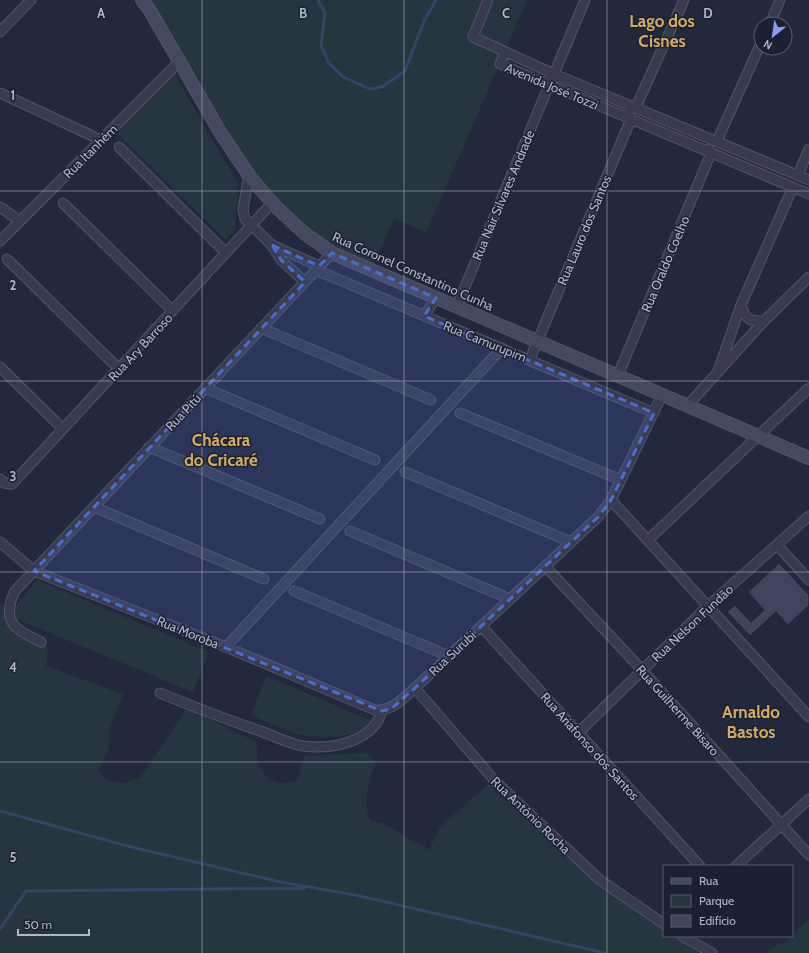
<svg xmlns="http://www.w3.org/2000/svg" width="809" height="953" font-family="Cabin,sans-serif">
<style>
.green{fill:#25363e}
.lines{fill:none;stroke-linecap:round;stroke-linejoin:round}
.stream{stroke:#384266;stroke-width:3}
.building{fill:#3f455d;stroke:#1e2334}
.street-casing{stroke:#525668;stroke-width:11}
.secondary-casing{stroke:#525668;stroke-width:14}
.street{stroke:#373b4d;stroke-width:9}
.secondary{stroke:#454960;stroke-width:12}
.marked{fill:#4a6dd3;fill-opacity:0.2;stroke:#4a6dd3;stroke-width:3;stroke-dasharray:8 5;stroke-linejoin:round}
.grid{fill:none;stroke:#b2b6c8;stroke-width:1;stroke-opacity:0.55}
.labels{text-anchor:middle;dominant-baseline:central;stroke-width:3;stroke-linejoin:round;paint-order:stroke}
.street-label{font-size:13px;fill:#b2b6c8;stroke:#1c2132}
.district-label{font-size:17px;font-weight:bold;fill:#d5ab61;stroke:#1c2132}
.grid-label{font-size:13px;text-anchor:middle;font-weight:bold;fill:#b2b6c8;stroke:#1c2132;stroke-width:3;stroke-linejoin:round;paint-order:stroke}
</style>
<rect width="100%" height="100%" fill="#23293d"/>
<!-- green -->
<path class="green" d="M 148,0 L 527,0 L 426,233 L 394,218 L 372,270 L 325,245 L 286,211 L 250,169 L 157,11 Z
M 175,75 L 238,184 L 235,230 L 225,240 L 117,133 Z
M 37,580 L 209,652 L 193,692 L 16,619 L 13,609 Z
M 0,603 L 6,606 L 9,623 L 30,638 L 48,647 L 46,666 L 123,694 L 110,728 L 109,748 L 98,771 L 107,780 L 122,783 L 140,778 L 187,708 L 256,742 C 258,761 258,779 282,783 C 287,784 293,780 298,780 L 304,756 L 367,753 L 376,762 C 369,780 361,802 371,821 L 382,823 L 429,850 L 440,827 L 488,784 L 589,876 L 664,931 L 664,936 L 672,936 L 699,953 L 0,953 Z
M 266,676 L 372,721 C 361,739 321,739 302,735 C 285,732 267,722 251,715 Z
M 809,919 L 809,953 L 767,953 L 781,942 L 783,944 Z"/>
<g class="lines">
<!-- stream -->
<path class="stream" d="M 318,0 L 325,13 L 321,46 L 329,63 L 343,77 L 370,89 L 382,87 L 405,71 L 424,21 L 436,0
M 0,811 L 131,847 L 281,882 L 360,896 L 605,953
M 0,929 L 26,891 L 305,888"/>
</g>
<!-- building -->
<path class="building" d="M 779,563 L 809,595 L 809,605 L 788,625 L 776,612 L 750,636 L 727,612 L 735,605 L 751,622 L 764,610 L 748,592 Z"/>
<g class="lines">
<!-- street casing -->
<g class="street-casing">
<path id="street" d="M 488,0 L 473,37 L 554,74 L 809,180
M 770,24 L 780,0
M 0,32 L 31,0
M 505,52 L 500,64 L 809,194
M 556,78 L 554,74 L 585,0
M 0,93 L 101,140
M 717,141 L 761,43
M 119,147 L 226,253
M 249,175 L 243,209 L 245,219 L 272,245 L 281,260 L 305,282
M 798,175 L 809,149
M 63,203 L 173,311
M 0,207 L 20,221
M 0,241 L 180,61
M 272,245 L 319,266
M 7,259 L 119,369
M 316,270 L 654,413
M 741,305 C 746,320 749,321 764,321
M 457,306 L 549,85 L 547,80
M 424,316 L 436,298
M 261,328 L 431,400
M 530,359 L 631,119 L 628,113 L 631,108 L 636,107 L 684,0
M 0,367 L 63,429
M 718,371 L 741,305 L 793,187
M 618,375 L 711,153 L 709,149
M 205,388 L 375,460
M 688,405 L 764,321 L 809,277
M 460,413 L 621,480
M 149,447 L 320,519
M 405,472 L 571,542
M 0,479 L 4,483 L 12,484 L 272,203
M 611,500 L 809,717
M 94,507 L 264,579
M 350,531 L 510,599
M 648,540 L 809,388
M 0,542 L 34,571 L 226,647 L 375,710 C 392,712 403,698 415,688 L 598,517 L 611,500 L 662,395
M 777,545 L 809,580
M 545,566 L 642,670 L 809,855
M 294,591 L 449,656
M 481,626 L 700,866
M 41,642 C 16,630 0,622 15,591 L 332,253
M 226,647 L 502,348
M 415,688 L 495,781 L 600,880 L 664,924
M 160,693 C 194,707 228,720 263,732 C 276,737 290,744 303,746 C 332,750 373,742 382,711
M 578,733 L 708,606 L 809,516
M 736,866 L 809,799
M 682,936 L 712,953"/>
</g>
<!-- secondary casing -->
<g class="secondary-casing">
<path id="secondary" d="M 142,0 L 149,9 L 220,132 L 250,177 L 275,206 L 304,233 L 332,253 L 809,458"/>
</g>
<!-- street -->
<use href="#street" class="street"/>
<!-- secondary -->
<use href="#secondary" class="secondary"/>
</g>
<!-- marked area -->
<path class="marked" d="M 272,245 L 319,266 L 332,253 L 436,298 L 424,316 L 654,413 L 611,500 L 598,517 L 415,688 L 391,709 L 382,711 L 34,571 L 305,282 L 281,260 Z"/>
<!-- grid -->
<path class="grid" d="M 202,0 L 202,953M 404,0 L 404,953M 607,0 L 607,953M 0,191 L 809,191M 0,381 L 809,381M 0,572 L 809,572M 0,762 L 809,762"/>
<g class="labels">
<!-- street labels -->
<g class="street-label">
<text transform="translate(552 86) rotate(23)">Avenida José Tozzi</text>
<text transform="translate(90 151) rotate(-45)">Rua Itanhém</text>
<text transform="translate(503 195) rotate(-67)">Rua Nair Silvares Andrade</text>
<text transform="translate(584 230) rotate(-67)">Rua Lauro dos Santos</text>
<text transform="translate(665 264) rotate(-67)">Rua Oraldo Coelho</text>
<text transform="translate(413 271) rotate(24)">Rua Coronel Constantino Cunha</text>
<text transform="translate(485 341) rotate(22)">Rua Camurupim</text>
<text transform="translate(140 347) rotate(-47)">Rua Ary Barroso</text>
<text transform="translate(183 412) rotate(-47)">Rua Pitú</text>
<text transform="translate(692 623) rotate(-43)">Rua Nelson Fundão</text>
<text transform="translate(188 632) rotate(22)">Rua Moroba</text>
<text transform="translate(452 653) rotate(-43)">Rua Surubi</text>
<text transform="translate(678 710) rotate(48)">Rua Guilherme Bisaro</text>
<text transform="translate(590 746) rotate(48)">Rua Ariafonso dos Santos</text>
<text transform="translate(531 815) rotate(44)">Rua Antônio Rocha</text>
</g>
<!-- district labels -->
<g class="district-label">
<text x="662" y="21">Lago dos<tspan x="662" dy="20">Cisnes</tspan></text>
<text x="221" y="440">Chácara<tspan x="221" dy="20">do Cricaré</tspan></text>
<text x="751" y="712">Arnaldo<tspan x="751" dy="20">Bastos</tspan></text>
</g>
</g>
<g class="grid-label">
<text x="101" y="18">A</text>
<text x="303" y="18">B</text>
<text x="506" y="18">C</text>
<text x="708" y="18">D</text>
<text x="13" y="100">1</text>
<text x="13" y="290">2</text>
<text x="13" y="481">3</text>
<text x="13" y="672">4</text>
<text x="13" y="862">5</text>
</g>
<!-- legend -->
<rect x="663" y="865" width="130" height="72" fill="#1c2132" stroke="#585d6e"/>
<rect x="671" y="878" width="20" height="6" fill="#454960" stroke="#585d6e"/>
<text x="699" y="885" font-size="12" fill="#b2b6c8">Rua</text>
<rect x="671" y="895" width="20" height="12" fill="#25363e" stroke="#585d6e"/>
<text x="699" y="905" font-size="12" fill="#b2b6c8">Parque</text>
<rect x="671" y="915" width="20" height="12" fill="#3f455d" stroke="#585d6e"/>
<text x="699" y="925" font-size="12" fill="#b2b6c8">Edifício</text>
<!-- north arrow -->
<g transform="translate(773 36) rotate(210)"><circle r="19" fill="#1c2132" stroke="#585d6e"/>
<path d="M0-3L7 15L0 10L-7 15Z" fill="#879cf8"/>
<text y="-6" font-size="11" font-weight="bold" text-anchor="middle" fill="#b2b6c8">N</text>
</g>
<!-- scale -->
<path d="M18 929v6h71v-6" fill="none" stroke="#b2b6c8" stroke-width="2"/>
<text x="24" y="929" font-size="12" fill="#b2b6c8" stroke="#1c2132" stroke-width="3" paint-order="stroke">50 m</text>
</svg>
